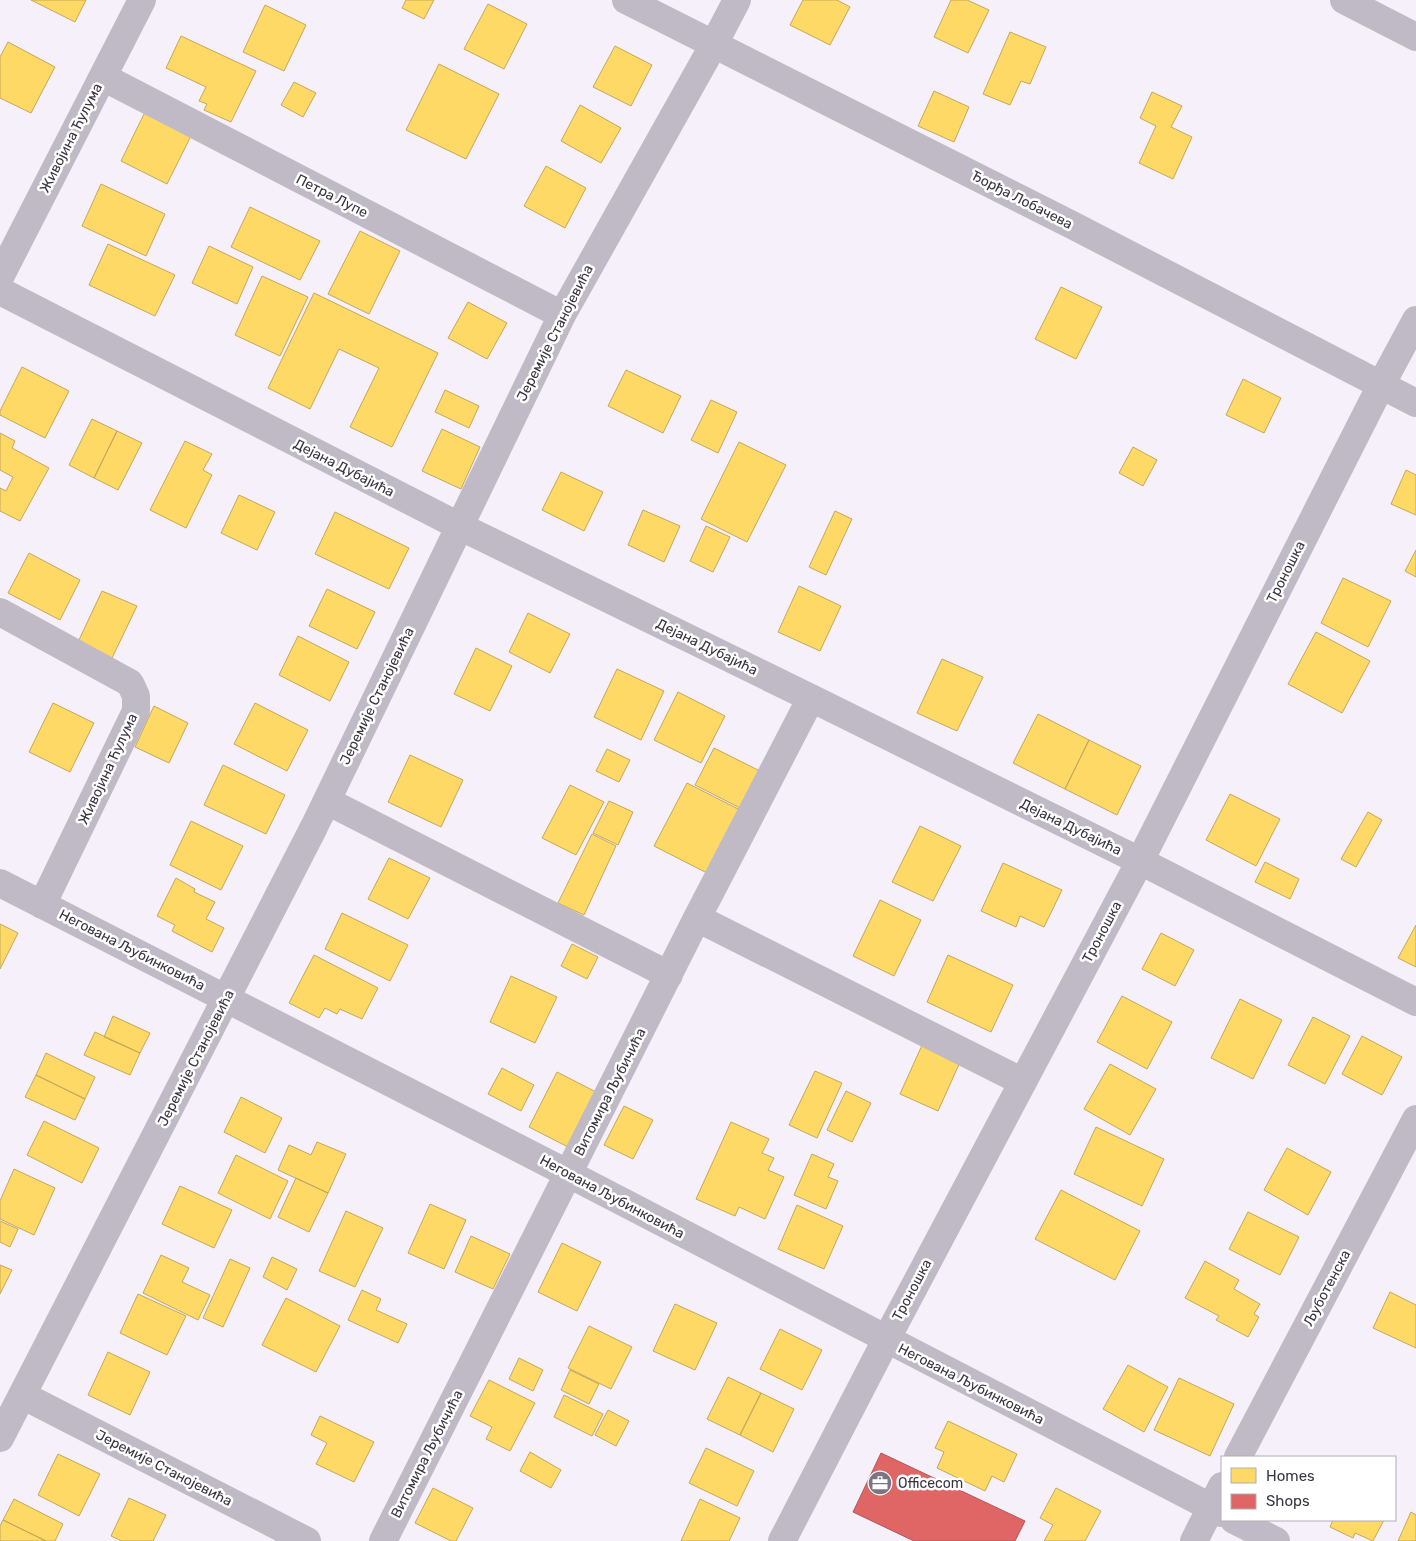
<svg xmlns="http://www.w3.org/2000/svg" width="1416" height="1541" font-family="Rubik,sans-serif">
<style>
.homes{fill:#ffd966;stroke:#c4a75b}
.shops{fill:#e06666;stroke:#ae575b}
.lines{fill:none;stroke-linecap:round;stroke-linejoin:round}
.street{stroke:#bfbac6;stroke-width:28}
.labels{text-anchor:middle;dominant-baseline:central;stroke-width:5;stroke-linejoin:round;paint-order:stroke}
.street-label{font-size:14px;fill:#3a3340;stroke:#fff}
.poi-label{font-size:14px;fill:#3a3340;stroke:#fff;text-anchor:start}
</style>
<rect width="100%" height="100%" fill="#f5f0fa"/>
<!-- homes -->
<path class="homes" d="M 31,0 L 86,0 L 75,22 Z
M 406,0 L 434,0 L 424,19 L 402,8 Z
M 803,0 L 837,0 L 850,7 L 830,45 L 790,25 Z
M 951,0 L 967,0 L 989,10 L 968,53 L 934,37 Z
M 488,4 L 527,24 L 504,69 L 464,49 Z
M 265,5 L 306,25 L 284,71 L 243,52 Z
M 1010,32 L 1046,47 L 1030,84 L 1021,81 L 1010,105 L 983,94 Z
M 181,36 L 256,71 L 231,122 L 204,110 L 207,104 L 199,101 L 206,87 L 166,68 Z
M 8,42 L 55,67 L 31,113 L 0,98 L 0,57 Z
M 615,46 L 652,65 L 631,106 L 593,87 Z
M 439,64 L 499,94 L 466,159 L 406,130 Z
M 294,82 L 316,93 L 303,117 L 281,105 Z
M 934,91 L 969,107 L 954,142 L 918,126 Z
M 1152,92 L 1182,106 L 1171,127 L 1192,137 L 1173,179 L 1139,163 L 1156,126 L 1140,118 Z
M 580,105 L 621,128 L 601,163 L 561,141 Z
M 145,112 L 192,134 L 167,184 L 121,161 Z
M 546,166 L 586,188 L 565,228 L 524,206 Z
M 101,184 L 165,214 L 146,256 L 82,226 Z
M 250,207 L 320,241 L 300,280 L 231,247 Z
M 360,231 L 400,251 L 369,314 L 328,294 Z
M 108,244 L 175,275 L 155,316 L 89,285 Z
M 209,246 L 253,267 L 237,304 L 192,283 Z
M 262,276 L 308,297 L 280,356 L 235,335 Z
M 1061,287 L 1102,307 L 1076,359 L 1035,339 Z
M 314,293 L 438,353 L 392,447 L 350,427 L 379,368 L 339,349 L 310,409 L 268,388 Z
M 468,302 L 507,323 L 487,359 L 448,338 Z
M 22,367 L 69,391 L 45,438 L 0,415 L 0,411 Z
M 626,370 L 681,396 L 663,433 L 608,406 Z
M 1243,379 L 1281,398 L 1264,433 L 1226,415 Z
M 445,390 L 479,406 L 469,428 L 435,412 Z
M 711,400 L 737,412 L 718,453 L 691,440 Z
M 92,419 L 117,431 L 94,478 L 69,465 Z
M 442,429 L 480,447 L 461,489 L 422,471 Z
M 117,431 L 142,443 L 118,490 L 94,478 Z
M 0,433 L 15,441 L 12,448 L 49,468 L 20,521 L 0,511 L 0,488 L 6,491 L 13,477 L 0,470 Z
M 185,441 L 212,454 L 203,470 L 212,475 L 186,528 L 150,510 Z
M 739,442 L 786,465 L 747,542 L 701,519 Z
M 1133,447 L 1157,460 L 1143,486 L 1119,473 Z
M 1406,470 L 1416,475 L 1416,515 L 1391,504 Z
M 561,472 L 603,492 L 584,531 L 542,510 Z
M 239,495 L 275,512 L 257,550 L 221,533 Z
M 643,510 L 680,526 L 664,562 L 628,545 Z
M 835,511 L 852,519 L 826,575 L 809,567 Z
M 335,512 L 409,548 L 389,589 L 315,554 Z
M 706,526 L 730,537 L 713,572 L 690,561 Z
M 1416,550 L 1416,577 L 1405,571 Z
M 29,553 L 80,580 L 60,620 L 8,593 Z
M 1343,578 L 1391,601 L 1368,647 L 1321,623 Z
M 799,586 L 841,606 L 820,651 L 778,632 Z
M 327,589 L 375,612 L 357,649 L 309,626 Z
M 102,591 L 137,606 L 112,658 L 78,642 Z
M 528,613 L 570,634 L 550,673 L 509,652 Z
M 1316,632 L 1370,661 L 1342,713 L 1288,684 Z
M 298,636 L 349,662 L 330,701 L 279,675 Z
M 476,648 L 512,666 L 490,711 L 454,694 Z
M 942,659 L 983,677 L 957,731 L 917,713 Z
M 617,669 L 664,691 L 641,740 L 594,717 Z
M 678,692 L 725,716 L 701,763 L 654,740 Z
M 53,703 L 94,723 L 70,772 L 29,752 Z
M 255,703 L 308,730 L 287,771 L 234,744 Z
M 154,706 L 188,723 L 169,763 L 135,747 Z
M 1038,714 L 1089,740 L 1065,789 L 1013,763 Z
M 1089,740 L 1141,766 L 1117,815 L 1065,789 Z
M 714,748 L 762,772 L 742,809 L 695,785 Z
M 607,749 L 630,760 L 619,782 L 596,771 Z
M 410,755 L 463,780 L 441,827 L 388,802 Z
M 223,765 L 285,795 L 266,834 L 204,805 Z
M 687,783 L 742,811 L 709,874 L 654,846 Z
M 570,785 L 604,802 L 576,855 L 542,838 Z
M 1230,794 L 1280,819 L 1256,866 L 1206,840 Z
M 609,801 L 633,812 L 618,845 L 593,833 Z
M 1368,812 L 1382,820 L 1356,867 L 1341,859 Z
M 191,821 L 243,846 L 221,890 L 170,865 Z
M 920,826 L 961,846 L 933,901 L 892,882 Z
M 592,834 L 616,846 L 584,915 L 558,903 Z
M 389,858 L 430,878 L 408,919 L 368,899 Z
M 1265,862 L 1299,879 L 1290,899 L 1255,882 Z
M 1003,863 L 1062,890 L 1044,927 L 1020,916 L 1016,927 L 981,911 Z
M 176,878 L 195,889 L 194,892 L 215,902 L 206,919 L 224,928 L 212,952 L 172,931 L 175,925 L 157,916 Z
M 880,900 L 921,920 L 894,976 L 853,956 Z
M 342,913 L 408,945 L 390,981 L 325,949 Z
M 0,924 L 18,933 L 0,969 Z
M 1416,925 L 1416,967 L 1398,958 Z
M 1161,933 L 1194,950 L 1175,986 L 1142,969 Z
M 572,944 L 598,957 L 587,979 L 561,966 Z
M 314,955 L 378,988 L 362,1019 L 340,1009 L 337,1014 L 325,1008 L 319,1018 L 289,1003 Z
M 948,955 L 1013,985 L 991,1032 L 927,1002 Z
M 511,976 L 557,997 L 535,1043 L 490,1022 Z
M 1122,996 L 1172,1022 L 1147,1069 L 1097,1042 Z
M 1240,999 L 1282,1020 L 1253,1079 L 1211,1058 Z
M 113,1016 L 150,1033 L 140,1053 L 104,1037 Z
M 1313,1017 L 1350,1036 L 1325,1084 L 1288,1065 Z
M 95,1032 L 140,1053 L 130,1075 L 84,1055 Z
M 1362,1036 L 1402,1057 L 1382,1095 L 1342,1074 Z
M 923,1043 L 961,1060 L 938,1111 L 900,1094 Z
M 46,1053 L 95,1077 L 85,1099 L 36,1075 Z
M 1110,1064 L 1156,1089 L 1130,1135 L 1084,1109 Z
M 502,1068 L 534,1085 L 521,1111 L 488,1094 Z
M 815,1071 L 842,1083 L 817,1138 L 789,1125 Z
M 557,1072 L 598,1093 L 570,1148 L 529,1127 Z
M 36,1075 L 85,1099 L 75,1120 L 25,1097 Z
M 846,1091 L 871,1103 L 852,1142 L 827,1130 Z
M 241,1097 L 282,1118 L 265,1153 L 224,1132 Z
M 624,1106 L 653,1120 L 633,1159 L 604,1145 Z
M 44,1121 L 99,1148 L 82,1183 L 27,1155 Z
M 731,1122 L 769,1139 L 762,1153 L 774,1158 L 768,1170 L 784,1177 L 765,1219 L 739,1207 L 735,1216 L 696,1199 Z
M 1096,1127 L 1164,1159 L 1142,1206 L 1074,1174 Z
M 317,1142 L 346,1154 L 328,1193 L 278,1170 L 289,1145 L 311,1155 Z
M 1287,1148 L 1331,1172 L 1308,1215 L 1264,1190 Z
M 812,1154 L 834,1164 L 828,1177 L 838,1181 L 826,1209 L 794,1195 Z
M 236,1155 L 288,1181 L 270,1219 L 218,1193 Z
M 14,1169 L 55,1188 L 34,1235 L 0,1219 L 0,1201 Z
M 296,1178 L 328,1193 L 309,1232 L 278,1217 Z
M 180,1186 L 232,1210 L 214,1248 L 162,1224 Z
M 1061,1190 L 1140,1231 L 1115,1280 L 1035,1239 Z
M 430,1204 L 466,1220 L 444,1269 L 408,1253 Z
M 797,1205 L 843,1226 L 824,1269 L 778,1249 Z
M 346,1211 L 383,1228 L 355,1287 L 319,1271 Z
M 1248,1212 L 1299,1237 L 1280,1275 L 1229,1249 Z
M 0,1221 L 18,1229 L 10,1247 L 0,1242 Z
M 471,1236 L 510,1254 L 493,1289 L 455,1272 Z
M 562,1243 L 601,1262 L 577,1311 L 538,1292 Z
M 161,1255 L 189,1268 L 182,1282 L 210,1295 L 198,1320 L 143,1293 Z
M 272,1257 L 297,1269 L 287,1290 L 263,1277 Z
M 230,1259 L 250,1268 L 223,1327 L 203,1318 Z
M 1205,1261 L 1239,1280 L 1234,1289 L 1260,1304 L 1254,1314 L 1259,1317 L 1248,1337 L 1216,1320 L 1219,1316 L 1185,1298 Z
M 0,1265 L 12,1270 L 0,1294 Z
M 362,1290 L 381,1299 L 376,1310 L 407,1324 L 398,1343 L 348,1320 Z
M 1390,1292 L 1416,1305 L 1416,1348 L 1373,1328 Z
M 138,1294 L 186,1316 L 167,1355 L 120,1333 Z
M 286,1298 L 340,1326 L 316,1372 L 262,1345 Z
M 675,1304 L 717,1323 L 695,1370 L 653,1351 Z
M 589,1326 L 632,1347 L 611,1389 L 568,1368 Z
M 780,1329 L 822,1350 L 802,1390 L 760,1369 Z
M 108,1352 L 150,1372 L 130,1415 L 88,1395 Z
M 519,1358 L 543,1370 L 533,1391 L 509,1379 Z
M 1128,1365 L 1168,1387 L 1144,1432 L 1103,1409 Z
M 570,1370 L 599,1384 L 589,1404 L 561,1390 Z
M 728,1377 L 761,1393 L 740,1435 L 707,1419 Z
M 1179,1378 L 1234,1404 L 1210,1456 L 1154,1430 Z
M 489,1380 L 535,1403 L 510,1451 L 486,1439 L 492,1427 L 470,1416 Z
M 761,1393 L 794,1409 L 773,1452 L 740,1435 Z
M 564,1395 L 603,1414 L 592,1436 L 554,1417 Z
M 608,1410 L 629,1421 L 616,1446 L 595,1435 Z
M 320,1416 L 374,1442 L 354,1482 L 316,1464 L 327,1443 L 311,1435 Z
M 948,1421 L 1017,1454 L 1004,1482 L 992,1476 L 985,1491 L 937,1468 L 944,1452 L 935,1448 Z
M 706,1448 L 754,1471 L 737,1506 L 689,1483 Z
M 530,1452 L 561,1470 L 551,1488 L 520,1471 Z
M 58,1454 L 100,1474 L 79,1516 L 38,1495 Z
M 433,1488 L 473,1508 L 456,1541 L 451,1541 L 415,1523 Z
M 1056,1488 L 1101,1511 L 1085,1541 L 1044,1541 L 1053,1525 L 1040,1518 Z
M 129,1498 L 166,1515 L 153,1541 L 122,1541 L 111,1536 Z
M 14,1499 L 63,1524 L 55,1541 L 46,1541 L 3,1520 Z
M 700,1499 L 740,1518 L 729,1541 L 681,1541 Z
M 1411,1512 L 1416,1515 L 1416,1541 L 1398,1541 Z
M 3,1520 L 46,1541 L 0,1541 L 0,1526 Z
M 1333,1520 L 1384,1520 L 1373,1541 L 1355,1533 L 1353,1538 L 1330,1527 Z"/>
<!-- shops -->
<path class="shops" d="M 881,1453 L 1025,1521 L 1015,1541 L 914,1541 L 853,1512 Z"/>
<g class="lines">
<!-- street -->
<path class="street" d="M 626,0 L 1074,226 L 1416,403
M 1344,0 L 1416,37
M 103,77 L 562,315
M 0,277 L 142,0
M 0,291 L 459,526 L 811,698 L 1140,861 L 1416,1002
M 0,612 L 130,683 L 136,696 L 136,711 L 42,905
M 327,801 L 669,975
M 0,883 L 569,1174 L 1222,1513
M 697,918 L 1023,1082
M 22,1395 L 307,1541
M 0,1438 L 314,827 L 562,315 L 714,44 L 737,0
M 1238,1457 L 1416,1119
M 1234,1520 L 1276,1541
M 383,1541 L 697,918 L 811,698
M 782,1541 L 886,1340 L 1140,861 L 1381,385 L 1416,320
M 1194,1541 L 1222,1486"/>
</g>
<!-- icons -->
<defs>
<g id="office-disc" transform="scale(1.25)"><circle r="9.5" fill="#7b7581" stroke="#fff"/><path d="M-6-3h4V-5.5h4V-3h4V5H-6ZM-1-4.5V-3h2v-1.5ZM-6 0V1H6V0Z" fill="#fff"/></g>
</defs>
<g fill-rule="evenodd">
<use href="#office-disc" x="880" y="1483"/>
</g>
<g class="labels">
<!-- street labels -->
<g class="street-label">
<text transform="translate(71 138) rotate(-63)">Живојина Ћулума</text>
<text transform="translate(332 196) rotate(27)">Петра Лупе</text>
<text transform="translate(1022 200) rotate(27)">Ђорђа Лобачева</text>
<text transform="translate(555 333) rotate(-63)">Јеремије Станојевића</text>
<text transform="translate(344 468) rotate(27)">Дејана Дубајића</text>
<text transform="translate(1286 572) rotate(-63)">Троношка</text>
<text transform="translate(707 647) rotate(26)">Дејана Дубајића</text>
<text transform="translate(377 696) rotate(-64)">Јеремије Станојевића</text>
<text transform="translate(108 769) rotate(-65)">Живојина Ћулума</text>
<text transform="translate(1071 827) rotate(26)">Дејана Дубајића</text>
<text transform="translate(1102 932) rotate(-62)">Троношка</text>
<text transform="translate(132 950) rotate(27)">Негована Љубинковића</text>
<text transform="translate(196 1058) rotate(-63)">Јеремије Станојевића</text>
<text transform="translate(610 1092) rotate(-63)">Витомира Љубичића</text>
<text transform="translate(612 1197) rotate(28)">Негована Љубинковића</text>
<text transform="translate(1327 1288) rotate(-62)">Љуботенска</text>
<text transform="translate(912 1290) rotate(-62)">Троношка</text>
<text transform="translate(971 1384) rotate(27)">Негована Љубинковића</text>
<text transform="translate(427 1454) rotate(-63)">Витомира Љубичића</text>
<text transform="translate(164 1468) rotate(27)">Јеремије Станојевића</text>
</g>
<!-- poi labels -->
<g class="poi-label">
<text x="898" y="1483">Officecom</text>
</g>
</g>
<!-- legend -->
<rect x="1221" y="1456" width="175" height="65" fill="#ffffff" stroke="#b0adb3"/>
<rect x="1231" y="1468" width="25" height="15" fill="#ffd966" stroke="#b0adb3"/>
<text x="1266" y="1481" font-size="15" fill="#3a3340">Homes</text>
<rect x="1231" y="1494" width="25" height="15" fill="#e06666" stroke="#b0adb3"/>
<text x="1266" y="1506" font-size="15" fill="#3a3340">Shops</text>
</svg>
